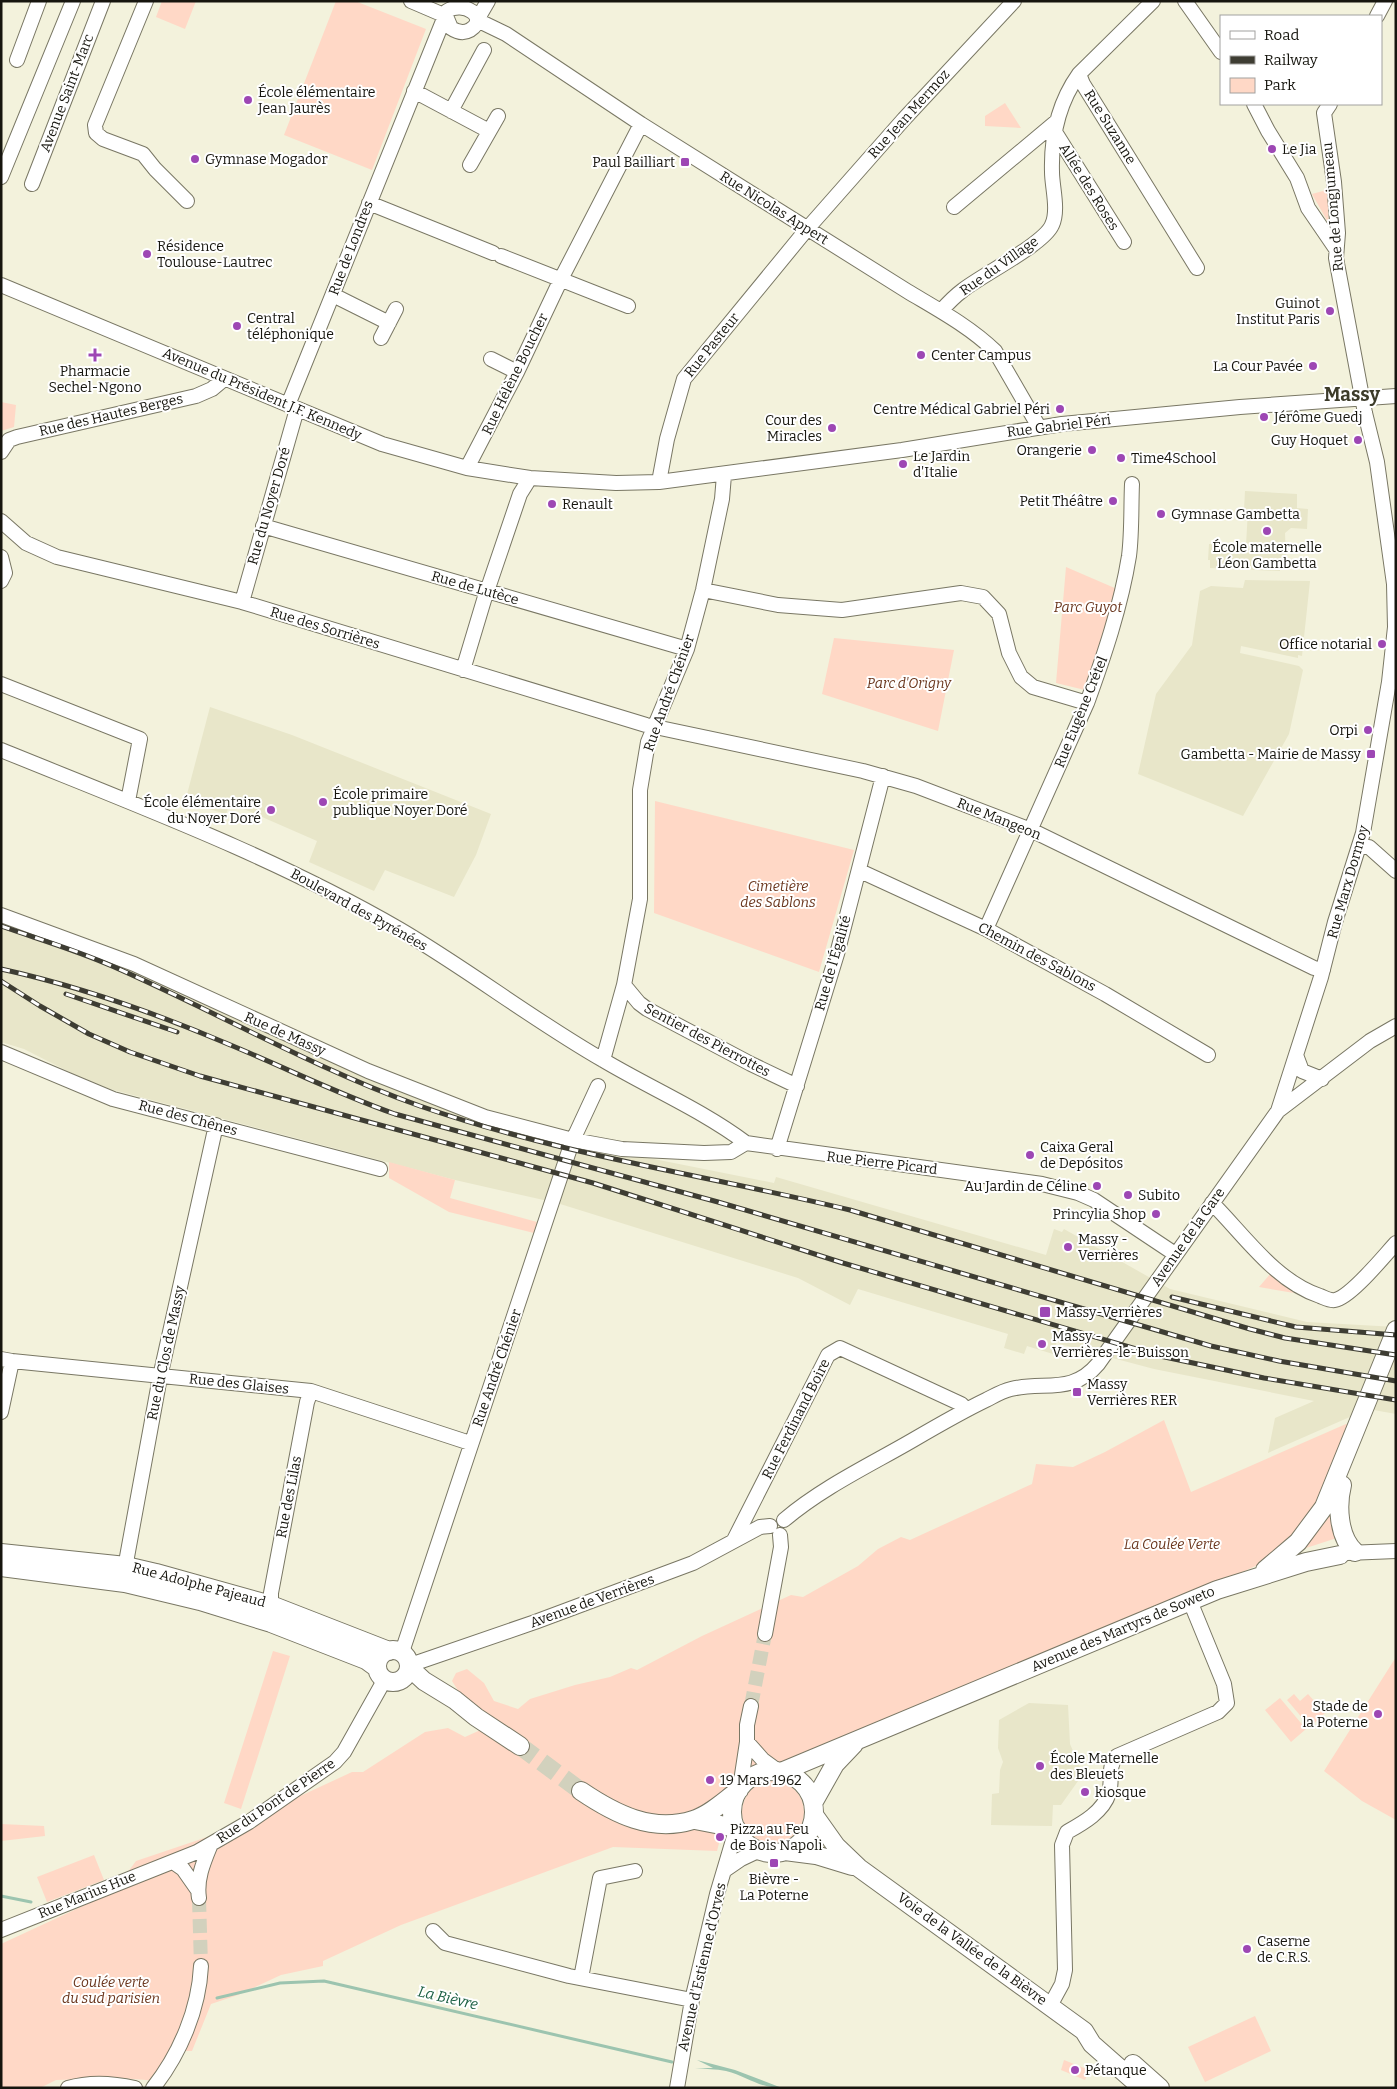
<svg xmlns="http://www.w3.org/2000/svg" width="1397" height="2089" font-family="Bitter,serif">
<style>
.built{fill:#e8e6c9}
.green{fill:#ffd8c6}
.water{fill:#9cc4af}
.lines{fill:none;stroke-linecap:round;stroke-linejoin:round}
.stream{stroke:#9cc4af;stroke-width:3}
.minor-tunnel{stroke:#d2d1bd;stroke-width:14;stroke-dasharray:14 7;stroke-linecap:butt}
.major-tunnel{stroke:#d2d1bd;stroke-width:18;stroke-dasharray:18 9;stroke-linecap:butt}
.minor-casing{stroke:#797764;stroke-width:16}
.major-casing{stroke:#797764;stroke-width:20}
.minor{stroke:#fff;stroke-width:14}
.major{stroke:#fff;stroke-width:18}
.rail-casing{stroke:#3e3d33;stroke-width:5}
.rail{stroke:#fff;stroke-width:3;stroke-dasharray:9;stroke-linecap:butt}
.poi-dot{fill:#9d47b4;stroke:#fff;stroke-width:2}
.labels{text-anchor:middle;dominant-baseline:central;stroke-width:4;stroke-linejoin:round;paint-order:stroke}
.poi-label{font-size:14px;fill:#16150e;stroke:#fff;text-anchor:start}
.street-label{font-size:14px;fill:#16150e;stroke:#fff}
.park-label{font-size:14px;font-style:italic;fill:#6b371e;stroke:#fff}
.water-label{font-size:15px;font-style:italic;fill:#1c6044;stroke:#fff}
.district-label{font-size:19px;font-weight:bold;fill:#3c3b29;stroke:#fff}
</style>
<rect width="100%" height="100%" fill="#f3f2dc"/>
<!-- built -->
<path class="built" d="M 1245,491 L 1297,494 L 1297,508 L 1308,509 L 1307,529 L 1291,528 L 1285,533 L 1286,559 L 1280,560 L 1280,571 L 1210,568 L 1210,560 L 1208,560 L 1209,544 L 1246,545 L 1248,510 L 1244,510 Z
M 1245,580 L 1310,581 L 1302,656 L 1298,655 L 1298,658 L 1241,646 L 1240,653 L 1299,666 L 1303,670 L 1289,734 L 1243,816 L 1138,774 L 1156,694 L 1192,645 L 1200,591 L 1211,586 L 1243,588 Z
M 210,707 L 292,735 L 491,814 L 476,855 L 454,897 L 385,870 L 374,891 L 309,862 L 317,841 L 230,803 L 226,814 L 185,802 Z
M 1,918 L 92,950 L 292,1044 L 370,1078 L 586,1145 L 630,1158 L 644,1157 L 774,1183 L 776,1177 L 1046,1255 L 1054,1229 L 1062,1232 L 1064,1229 L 1170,1289 L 1307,1322 L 1396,1327 L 1396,1414 L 1368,1409 L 1268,1453 L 1275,1418 L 1314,1401 L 1154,1369 L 1060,1344 L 1057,1341 L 1053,1354 L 1027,1346 L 1024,1354 L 1004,1348 L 1008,1334 L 858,1289 L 850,1305 L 798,1278 L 557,1203 L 455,1180 L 110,1089 L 79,1077 L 24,1049 L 1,1042 Z
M 1029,1703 L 1068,1705 L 1070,1744 L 1083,1774 L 1061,1805 L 1053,1805 L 1052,1826 L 991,1825 L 992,1794 L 999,1793 L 1000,1770 L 1003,1762 L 998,1748 L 999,1720 Z"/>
<!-- green -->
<path class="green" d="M 162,1 L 196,1 L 185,29 L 156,17 Z
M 336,1 L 355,1 L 426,29 L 372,170 L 284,135 Z
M 1005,103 L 1021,128 L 985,126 L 985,116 Z
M 1327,187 L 1329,224 L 1312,194 L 1323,191 Z
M 1,402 L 16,405 L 14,427 L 1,431 Z
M 1066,567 L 1117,589 L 1089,691 L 1056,683 Z
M 834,638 L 954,650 L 938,731 L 822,694 Z
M 655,801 L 854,850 L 819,972 L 654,913 Z
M 389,1162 L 455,1180 L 450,1198 L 537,1222 L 534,1233 L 449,1212 L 389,1178 Z
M 1271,1273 L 1294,1293 L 1259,1287 Z
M 1164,1420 L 1191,1492 L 1346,1424 L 1352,1426 L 1313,1516 L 1269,1560 L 1162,1608 L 865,1732 L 734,1785 L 717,1851 L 613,1847 L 401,1925 L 323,1961 L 323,1966 L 281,1975 L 238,1995 L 211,2004 L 192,2051 L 174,2051 L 160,2081 L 119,2078 L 56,2080 L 40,2088 L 1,2088 L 1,1944 L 113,1892 L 136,1861 L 225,1831 L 352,1772 L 363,1772 L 425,1732 L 448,1728 L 465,1737 L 498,1722 L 469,1708 L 452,1681 L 456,1673 L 467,1669 L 484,1683 L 494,1701 L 518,1709 L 530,1699 L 575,1685 L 610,1677 L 631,1668 L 637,1670 L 702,1636 L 791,1595 L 803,1597 L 858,1566 L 878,1549 L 901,1537 L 910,1540 L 1032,1484 L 1036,1464 L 1073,1467 L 1105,1452 Z
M 1332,1505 L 1340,1537 L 1306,1548 L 1304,1542 Z
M 273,1651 L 290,1656 L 241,1809 L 224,1803 Z
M 1396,1657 L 1396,1820 L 1362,1801 L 1324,1771 Z
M 1294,1694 L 1300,1701 L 1308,1694 L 1325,1713 L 1310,1727 L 1287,1700 Z
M 1280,1698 L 1306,1729 L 1291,1742 L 1265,1710 Z
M742 1812a31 31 0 1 1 62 0a31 31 0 1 1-62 0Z
M 1,1824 L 44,1826 L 45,1836 L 1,1841 Z
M 94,1855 L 104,1880 L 47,1902 L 37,1877 Z
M 1255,2016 L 1271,2051 L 1205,2082 L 1188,2047 Z
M 1064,2060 L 1089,2070 L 1085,2080 L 1061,2070 Z"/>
<!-- water -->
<path class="water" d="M 697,2060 L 735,2070 L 782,2088 C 758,2088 747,2076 726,2071 C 716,2069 705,2069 695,2068 L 713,2068 Z"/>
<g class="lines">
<!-- stream -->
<path class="stream" d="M 1,1896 L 31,1902
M 217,1998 L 280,1983 L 324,1981 L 672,2062"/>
<!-- minor-tunnel -->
<path class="minor-tunnel" d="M 751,1706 L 765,1634
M 199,1898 L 201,1966"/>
<!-- major-tunnel -->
<path class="major-tunnel" d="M 520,1746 L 581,1791"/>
<!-- minor casing -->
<g class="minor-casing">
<path id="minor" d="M 146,1 L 95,125 L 96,133 L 103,139 L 143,154 L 155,169 L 187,201
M 411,1 L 446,16
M 488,1 L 477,20 L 506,34 L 641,124 L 907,291 C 937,309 969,326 995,351 L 1039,427
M 1185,1 L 1221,52
M 1377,16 L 1385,1
M 17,60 L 39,1
M 1079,74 L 1083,84 L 1197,268
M 414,91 L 489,131
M 1254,104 L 1268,131 L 1297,178 L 1308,208 L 1336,249
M 451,111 L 484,50
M 1055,132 L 1124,242
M 470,165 L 498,116
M 1,177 L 73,1
M 32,184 L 103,1
M 369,203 L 493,253
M 954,207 L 1056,122
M 501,256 L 628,306
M 1,285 L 382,444 L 467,468 L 530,478 L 616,483 L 659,482 L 902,450 L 1062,424 L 1240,407 L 1396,396
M 333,295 L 389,323
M 941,311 C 948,303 955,296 963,290 C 982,275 1044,244 1052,225 C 1059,210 1052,187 1052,172 C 1051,137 1059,102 1079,74 L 1153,1
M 381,338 L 396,309
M 491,359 L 517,372
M 288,405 L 447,11 C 463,0 490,17 470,30 C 463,34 457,32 451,28 L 446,16
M 1,452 L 9,440 L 17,437 L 196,396 L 212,389 L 224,379
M 467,468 L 517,372 L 561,279 L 641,124
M 659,482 L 667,439 L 684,379 L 807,229 L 904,119 L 1014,1
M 1,521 L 26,543 L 57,557 L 242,602 L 646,725 L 863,771 L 916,786 L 1031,830 L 1314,968 L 1323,970
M 263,526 L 687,649
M 1,557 L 5,573 L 1,581
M 703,590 L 778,605 L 842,610 L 961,593 L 983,597 L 999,614 L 1009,653 L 1021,677 L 1033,687 L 1087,703
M 242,602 L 297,409
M 463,670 L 484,600 L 520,494 L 530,478
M 1,684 L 140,739 L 128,801
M 1,750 C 136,805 273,856 399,929 C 469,970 533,1020 603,1060 C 650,1088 702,1110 746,1143
M 1359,847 L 1369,847 L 1396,871
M 860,871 L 986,929 L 1105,994 L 1208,1055
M 1,915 L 134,964 L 368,1071 L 485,1117 L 573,1140 L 622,1149 L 704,1153 L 731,1152 L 746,1143 L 1042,1184 L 1078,1193 L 1094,1200 L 1175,1254
M 986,929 L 1087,703 C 1104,656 1121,606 1129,556 C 1132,533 1131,507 1132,484
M 624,985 L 639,1003 L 647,1009 L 751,1064 L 797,1086
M 1,1052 L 113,1099 L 380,1169
M 1296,1055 L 1302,1071 L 1322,1079
M 603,1060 L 624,985 L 640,899 L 640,790 L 648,742 L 687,649 L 703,590 L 722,499 L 724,475
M 1278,1111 L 1321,977 L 1335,922 L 1363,833 L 1389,682 L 1395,627 L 1394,584 L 1377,462 L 1365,413 L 1336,258 L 1338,233 L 1334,182 L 1324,113 L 1330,104
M 777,1149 L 837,954 L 883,776
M 1212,1203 C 1245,1236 1275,1281 1320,1296 C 1325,1298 1330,1301 1335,1300 C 1351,1297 1384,1256 1396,1243
M 1,1359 L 12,1361 L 311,1391 L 470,1443
M 1,1412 L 12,1361
M 784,1520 C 823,1487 870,1465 913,1440 C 937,1426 961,1412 986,1400 C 994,1396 1002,1391 1011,1389 C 1045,1381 1072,1395 1098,1364 L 1278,1111 L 1370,1041 L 1396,1026
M 734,1540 L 828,1355 L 840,1348 L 961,1404 L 966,1409
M 1347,1553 L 1396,1551
M 126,1575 L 127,1557 L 160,1377 L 216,1125
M 271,1605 L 271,1593 L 307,1402 L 311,1391
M 765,1634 L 781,1547 L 780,1535
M 402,1652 L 572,1142 L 598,1086
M 410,1665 L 535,1622 L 693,1563 L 760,1527 L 770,1526
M 747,1742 L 763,1760 L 778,1771
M 740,1788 L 747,1742 L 747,1725 L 751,1706
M 173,1862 L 183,1869 L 197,1889
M 725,1870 L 741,1859 L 760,1850
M 199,1898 C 196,1879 204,1861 211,1844
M 1,1930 L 197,1852 L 249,1822 L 335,1762 L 344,1752 L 385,1679
M 433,1931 L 445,1943 L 569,1976 L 692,2000
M 581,1978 L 600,1878 L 635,1871
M 1050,2006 L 1062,1984 L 1065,1970 L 1062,1845 L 1067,1832 C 1083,1823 1103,1812 1109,1793 C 1113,1781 1107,1766 1117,1756 L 1218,1712 L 1227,1703 L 1224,1684 L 1190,1601
M 68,2088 C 91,2081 113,2083 135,2088
M 153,2088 C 180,2054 199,2009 201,1966
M 677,2088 L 692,2000 L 717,1894 L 736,1830"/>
</g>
<!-- major casing -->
<g class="major-casing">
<path id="major" d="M 1342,1485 C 1337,1505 1338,1537 1355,1552
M 1,1553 L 126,1566 L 156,1573 L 271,1605 L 389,1651
M 1,1567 L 125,1583 L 200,1601 L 271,1623 L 366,1660 L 377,1668
M 1265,1570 L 1298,1542 L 1324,1507 L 1396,1330
M377 1666a16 16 0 1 1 32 0a16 16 0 1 1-32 0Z
M 410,1668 L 424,1681 L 455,1700 L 476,1717 L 520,1746
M732 1812a41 41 0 1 1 82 0a41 41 0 1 1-82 0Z
M 781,1772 L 1217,1590 L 1306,1562 L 1340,1555
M 581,1791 C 615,1814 652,1833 693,1820 C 710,1815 725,1800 739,1790
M 813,1803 L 835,1764 L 854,1744
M 814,1815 L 836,1846 L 859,1868 L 1084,2031 L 1092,2044 L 1142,2088
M 695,1820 L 736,1828
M 785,1851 L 816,1855 L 852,1866
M 1133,2064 L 1160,2088"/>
</g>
<!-- minor -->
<use href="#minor" class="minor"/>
<!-- major -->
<use href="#major" class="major"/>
<!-- rail casing -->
<g class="rail-casing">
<path id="rail" d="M 1,926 C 38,939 76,950 112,966 C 215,1011 313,1068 420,1106 C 560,1155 706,1175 850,1210 L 1250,1329 L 1285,1338 L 1396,1355
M 1,969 C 79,986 155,1013 228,1044 C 284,1067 338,1094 395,1114 L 718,1202 L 1211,1346 L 1279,1361 L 1396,1381
M 1,981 L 40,1006 L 89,1034 L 130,1052 L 200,1076 L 593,1183 L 843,1263 L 1160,1356 L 1264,1378 L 1396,1400
M 66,994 L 177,1032
M 1172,1297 L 1296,1327 L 1396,1335"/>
</g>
<!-- rail -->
<use href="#rail" class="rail"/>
</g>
<!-- markers -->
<g class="poi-dot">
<circle cx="248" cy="100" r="5"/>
<circle cx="1272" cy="149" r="5"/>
<circle cx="195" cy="159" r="5"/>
<rect x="680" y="157" width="10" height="10" rx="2.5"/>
<circle cx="147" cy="254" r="5"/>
<circle cx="1330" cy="311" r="5"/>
<circle cx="237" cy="326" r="5"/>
<path d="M92.5 347.5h5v5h5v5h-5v5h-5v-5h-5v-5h5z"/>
<circle cx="921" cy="355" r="5"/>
<circle cx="1313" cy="366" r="5"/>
<circle cx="1060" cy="409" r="5"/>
<circle cx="1264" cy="417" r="5"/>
<circle cx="832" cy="428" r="5"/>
<circle cx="1358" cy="440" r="5"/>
<circle cx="1092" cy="450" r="5"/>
<circle cx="1121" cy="458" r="5"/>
<circle cx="903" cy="464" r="5"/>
<circle cx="1113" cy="501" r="5"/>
<circle cx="552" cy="504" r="5"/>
<circle cx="1161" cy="514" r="5"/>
<circle cx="1267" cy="531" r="5"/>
<circle cx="1382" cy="644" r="5"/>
<circle cx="1368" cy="730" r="5"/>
<rect x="1366" y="749" width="10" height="10" rx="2.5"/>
<circle cx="323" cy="802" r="5"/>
<circle cx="271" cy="810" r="5"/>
<circle cx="1030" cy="1155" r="5"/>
<circle cx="1097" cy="1186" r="5"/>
<circle cx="1128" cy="1195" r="5"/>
<circle cx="1156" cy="1214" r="5"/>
<circle cx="1068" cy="1247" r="5"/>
<rect x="1039" y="1306" width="12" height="12" rx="2.5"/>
<circle cx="1042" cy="1344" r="5"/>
<rect x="1072" y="1387" width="10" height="10" rx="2.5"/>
<circle cx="1378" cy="1714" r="5"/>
<circle cx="1040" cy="1766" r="5"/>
<circle cx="710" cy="1780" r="5"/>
<circle cx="1085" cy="1792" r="5"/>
<circle cx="720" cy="1837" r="5"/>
<rect x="769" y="1858" width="10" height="10" rx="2.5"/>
<circle cx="1247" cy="1949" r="5"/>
<circle cx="1075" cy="2070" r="5"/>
</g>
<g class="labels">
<!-- poi labels -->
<g class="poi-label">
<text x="258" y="92">École élémentaire<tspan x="258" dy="16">Jean Jaurès</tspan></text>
<text x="1282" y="149">Le Jia</text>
<text x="205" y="159">Gymnase Mogador</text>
<text x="675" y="162" text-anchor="end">Paul Bailliart</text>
<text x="157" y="246">Résidence<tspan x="157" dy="16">Toulouse-Lautrec</tspan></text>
<text x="1320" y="303" text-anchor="end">Guinot<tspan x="1320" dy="16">Institut Paris</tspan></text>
<text x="247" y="318">Central<tspan x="247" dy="16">téléphonique</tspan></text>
<text x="931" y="355">Center Campus</text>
<text x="1303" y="366" text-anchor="end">La Cour Pavée</text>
<text x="95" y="371" text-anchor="middle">Pharmacie<tspan x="95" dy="16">Sechel-Ngono</tspan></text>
<text x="1050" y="409" text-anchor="end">Centre Médical Gabriel Péri</text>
<text x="1274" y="417">Jérôme Guedj</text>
<text x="822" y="420" text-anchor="end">Cour des<tspan x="822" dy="16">Miracles</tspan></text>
<text x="1348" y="440" text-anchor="end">Guy Hoquet</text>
<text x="1082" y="450" text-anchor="end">Orangerie</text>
<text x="913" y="456">Le Jardin<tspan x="913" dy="16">d'Italie</tspan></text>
<text x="1131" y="458">Time4School</text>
<text x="1103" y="501" text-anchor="end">Petit Théâtre</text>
<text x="562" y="504">Renault</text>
<text x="1171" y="514">Gymnase Gambetta</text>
<text x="1267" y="547" text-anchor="middle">École maternelle<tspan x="1267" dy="16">Léon Gambetta</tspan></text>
<text x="1372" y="644" text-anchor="end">Office notarial</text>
<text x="1358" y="730" text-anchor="end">Orpi</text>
<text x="1361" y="754" text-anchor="end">Gambetta - Mairie de Massy</text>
<text x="333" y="794">École primaire<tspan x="333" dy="16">publique Noyer Doré</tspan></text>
<text x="261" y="802" text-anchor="end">École élémentaire<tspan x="261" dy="16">du Noyer Doré</tspan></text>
<text x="1040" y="1147">Caixa Geral<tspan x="1040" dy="16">de Depósitos</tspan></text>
<text x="1087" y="1186" text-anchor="end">Au Jardin de Céline</text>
<text x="1138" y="1195">Subito</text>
<text x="1146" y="1214" text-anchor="end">Princylia Shop</text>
<text x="1078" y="1239">Massy -<tspan x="1078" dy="16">Verrières</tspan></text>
<text x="1056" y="1312">Massy-Verrières</text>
<text x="1052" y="1336">Massy -<tspan x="1052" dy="16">Verrières-le-Buisson</tspan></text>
<text x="1087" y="1384">Massy<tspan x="1087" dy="16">Verrières RER</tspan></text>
<text x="1368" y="1706" text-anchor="end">Stade de<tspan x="1368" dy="16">la Poterne</tspan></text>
<text x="1050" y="1758">École Maternelle<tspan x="1050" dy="16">des Bleuets</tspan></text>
<text x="720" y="1780">19 Mars 1962</text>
<text x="1095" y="1792">kiosque</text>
<text x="730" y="1829">Pizza au Feu<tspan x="730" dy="16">de Bois Napoli</tspan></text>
<text x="774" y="1879" text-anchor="middle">Bièvre -<tspan x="774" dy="16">La Poterne</tspan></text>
<text x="1257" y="1941">Caserne<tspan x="1257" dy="16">de C.R.S.</tspan></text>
<text x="1085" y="2070">Pétanque</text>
</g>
<!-- street labels -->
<g class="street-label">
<text transform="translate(67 93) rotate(-69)">Avenue Saint-Marc</text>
<text transform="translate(909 114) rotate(-48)">Rue Jean Mermoz</text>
<text transform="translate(1110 127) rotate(58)">Rue Suzanne</text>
<text transform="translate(1089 187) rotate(58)">Allée des Roses</text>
<text transform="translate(1333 207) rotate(-95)">Rue de Longjumeau</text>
<text transform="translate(774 208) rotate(32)">Rue Nicolas Appert</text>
<text transform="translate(351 248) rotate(-69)">Rue de Londres</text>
<text transform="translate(999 266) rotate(-35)">Rue du Village</text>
<text transform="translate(712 345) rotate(-51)">Rue Pasteur</text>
<text transform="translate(515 374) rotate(-64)">Rue Hélène Boucher</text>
<text transform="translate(262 394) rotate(23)">Avenue du Président J.F. Kennedy</text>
<text transform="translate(111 415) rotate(-13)">Rue des Hautes Berges</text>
<text transform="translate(1059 426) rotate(-7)">Rue Gabriel Péri</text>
<text transform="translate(269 506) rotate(-74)">Rue du Noyer Doré</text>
<text transform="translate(475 588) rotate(16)">Rue de Lutèce</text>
<text transform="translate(325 628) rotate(17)">Rue des Sorrières</text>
<text transform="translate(669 693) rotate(-70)">Rue André Chénier</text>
<text transform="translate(1081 712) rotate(-68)">Rue Eugène Crétel</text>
<text transform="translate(999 819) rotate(22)">Rue Mangeon</text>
<text transform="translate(1348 882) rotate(-74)">Rue Marx Dormoy</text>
<text transform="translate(359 910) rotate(29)">Boulevard des Pyrénées</text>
<text transform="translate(1037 957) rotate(28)">Chemin des Sablons</text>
<text transform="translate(833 963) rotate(-74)">Rue de l'Égalité</text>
<text transform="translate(285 1034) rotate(24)">Rue de Massy</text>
<text transform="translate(707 1040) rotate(28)">Sentier des Pierrottes</text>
<text transform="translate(188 1118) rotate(15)">Rue des Chênes</text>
<text transform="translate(882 1163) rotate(7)">Rue Pierre Picard</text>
<text transform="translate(1188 1237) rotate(-55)">Avenue de la Gare</text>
<text transform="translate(166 1353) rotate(-78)">Rue du Clos de Massy</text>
<text transform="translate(497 1368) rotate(-71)">Rue André Chénier</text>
<text transform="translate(239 1384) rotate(6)">Rue des Glaises</text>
<text transform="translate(796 1419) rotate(-63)">Rue Ferdinand Boire</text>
<text transform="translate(289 1497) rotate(-79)">Rue des Lilas</text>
<text transform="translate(199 1585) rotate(15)">Rue Adolphe Pajeaud</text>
<text transform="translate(592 1601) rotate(-20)">Avenue de Verrières</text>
<text transform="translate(1123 1629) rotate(-23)">Avenue des Martyrs de Soweto</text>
<text transform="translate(276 1801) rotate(-34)">Rue du Pont de Pierre</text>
<text transform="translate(87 1895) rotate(-22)">Rue Marius Hue</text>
<text transform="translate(972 1949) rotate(36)">Voie de la Vallée de la Bièvre</text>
<text transform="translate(702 1967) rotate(-77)">Avenue d'Estienne d'Orves</text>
</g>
<!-- park labels -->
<g class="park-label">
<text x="1088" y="607">Parc Guyot</text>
<text x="909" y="683">Parc d'Origny</text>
<text x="778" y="886">Cimetière<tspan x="778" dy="16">des Sablons</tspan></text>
<text x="1172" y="1544">La Coulée Verte</text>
<text x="111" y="1982">Coulée verte<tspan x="111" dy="16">du sud parisien</tspan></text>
</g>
<!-- water labels -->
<g class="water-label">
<text transform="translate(448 1998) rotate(13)">La Bièvre</text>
</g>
<!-- district labels -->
<g class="district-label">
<text x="1352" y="394">Massy</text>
</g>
</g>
<!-- border -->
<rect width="1397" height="2089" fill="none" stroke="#16150e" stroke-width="5"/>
<!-- legend -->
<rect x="1220" y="15" width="162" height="90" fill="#ffffff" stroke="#a2a19f"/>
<rect x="1230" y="31" width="25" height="8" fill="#ffffff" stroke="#a2a19f"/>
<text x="1264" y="40" font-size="15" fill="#16150e">Road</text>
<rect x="1230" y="56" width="25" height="8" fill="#3e3d33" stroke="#a2a19f"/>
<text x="1264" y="65" font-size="15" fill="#16150e">Railway</text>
<rect x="1230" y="78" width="25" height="15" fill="#ffd8c6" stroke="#a2a19f"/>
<text x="1264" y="90" font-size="15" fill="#16150e">Park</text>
</svg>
